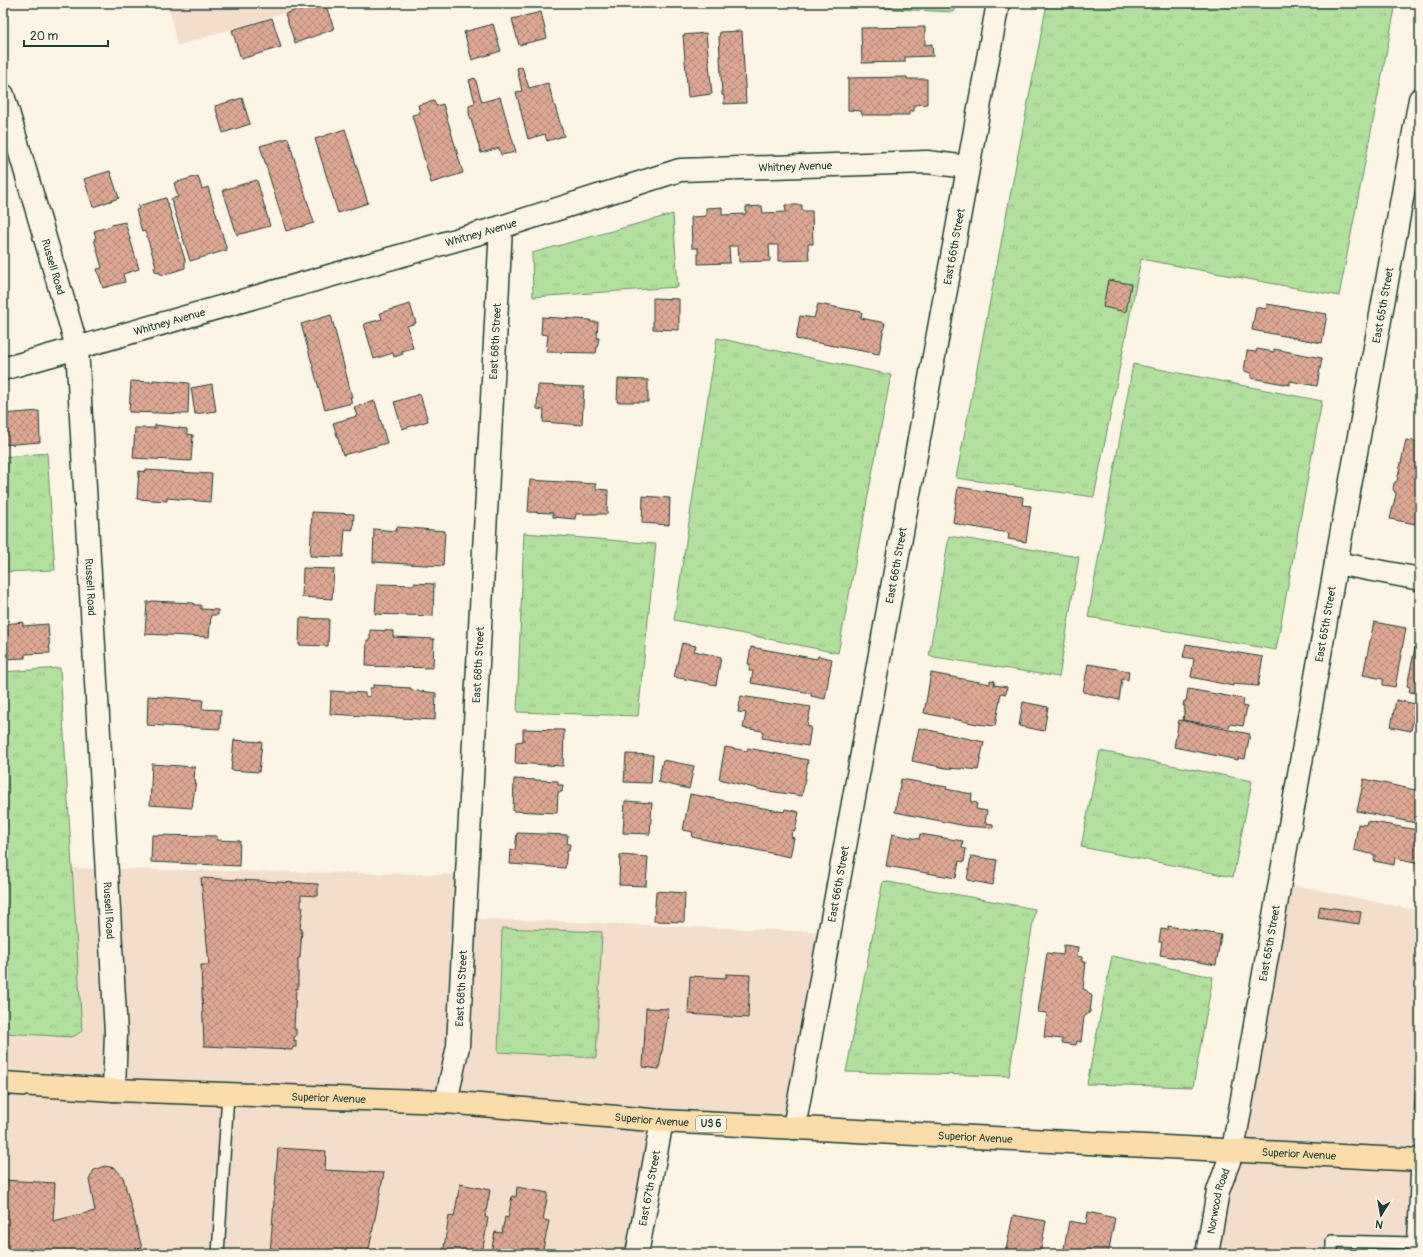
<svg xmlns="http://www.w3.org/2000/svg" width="1423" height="1257" font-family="Pangolin,sans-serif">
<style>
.built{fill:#f3decc}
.grass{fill:url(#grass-tufts);stroke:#698e69}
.building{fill:url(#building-cross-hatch);stroke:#1f3d34}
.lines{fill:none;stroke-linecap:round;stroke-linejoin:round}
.lane-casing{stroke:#1f3d34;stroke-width:14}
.street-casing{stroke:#1f3d34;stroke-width:25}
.secondary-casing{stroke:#1f3d34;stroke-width:25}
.primary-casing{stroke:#1f3d34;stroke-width:25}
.lane{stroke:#fcf5e5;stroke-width:11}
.street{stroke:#fcf5e5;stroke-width:22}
.secondary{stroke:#fcf5e5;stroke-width:22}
.primary{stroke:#faddab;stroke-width:22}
.labels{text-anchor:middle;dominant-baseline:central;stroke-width:3.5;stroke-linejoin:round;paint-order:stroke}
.shield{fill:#fcf5e5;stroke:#617469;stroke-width:1}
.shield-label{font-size:10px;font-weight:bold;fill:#1f3d34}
.street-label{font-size:11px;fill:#1f3d34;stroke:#fcf5e5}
</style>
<defs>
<pattern id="grass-tufts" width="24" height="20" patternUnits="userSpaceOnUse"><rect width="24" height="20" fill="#b3e09e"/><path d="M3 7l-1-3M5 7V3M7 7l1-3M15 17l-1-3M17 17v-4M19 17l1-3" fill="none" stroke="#9ac189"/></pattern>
<pattern id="building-cross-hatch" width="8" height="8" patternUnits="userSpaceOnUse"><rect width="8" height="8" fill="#dda893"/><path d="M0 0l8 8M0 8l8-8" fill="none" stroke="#b38a79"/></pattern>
</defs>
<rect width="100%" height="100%" fill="#fcf5e5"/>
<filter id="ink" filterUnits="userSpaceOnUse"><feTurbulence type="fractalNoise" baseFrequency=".025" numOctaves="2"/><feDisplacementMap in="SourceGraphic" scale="8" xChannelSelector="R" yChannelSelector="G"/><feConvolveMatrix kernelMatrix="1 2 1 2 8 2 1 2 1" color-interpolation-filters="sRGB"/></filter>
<g filter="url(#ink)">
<!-- built -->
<path class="built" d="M 168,3 L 315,3 L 177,46 Z
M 3,867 L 467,875 L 465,918 L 829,932 L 794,1128 L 663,1122 L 637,1254 L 3,1254 Z
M 1279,882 L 1420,911 L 1420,1254 L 1207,1254 Z"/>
<!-- grass -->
<path class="grass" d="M 874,3 L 955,3 L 954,12 L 873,8 Z
M 1047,3 L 1396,3 L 1339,296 L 1141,259 L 1094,497 L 956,478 Z
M 673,214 L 678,287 L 533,297 L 532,253 Z
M 717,338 L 891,375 L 838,653 L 674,620 Z
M 1133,364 L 1322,401 L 1276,650 L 1088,617 Z
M 47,453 L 55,570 L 3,572 L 3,457 Z
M 524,533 L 656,544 L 638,716 L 517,712 Z
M 949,536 L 1079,557 L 1059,677 L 929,656 Z
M 60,668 L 82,1031 L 73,1037 L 3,1033 L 3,672 Z
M 1100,751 L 1252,781 L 1233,877 L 1081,847 Z
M 883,881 L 1035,909 L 1009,1076 L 846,1072 Z
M 502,928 L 602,932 L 596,1058 L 498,1052 Z
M 1112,956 L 1213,977 L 1193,1087 L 1087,1084 Z"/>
<!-- building -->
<path class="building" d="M 317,3 L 325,3 L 334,29 L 295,43 L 285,14 Z
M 541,12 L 547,38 L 519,45 L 512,19 Z
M 272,18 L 281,47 L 241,59 L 232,30 Z
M 493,24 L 501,51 L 472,60 L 464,32 Z
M 925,27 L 925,45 L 932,44 L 933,56 L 905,57 L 905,62 L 862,63 L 861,28 Z
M 742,31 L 746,103 L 724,104 L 724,95 L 722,95 L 719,37 L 720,32 Z
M 706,33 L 712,94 L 688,97 L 683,35 Z
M 522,67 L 529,88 L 548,83 L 564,136 L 547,141 L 545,134 L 528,139 L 516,92 L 522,91 L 517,68 Z
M 907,77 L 907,79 L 927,79 L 927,104 L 914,105 L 914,111 L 909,111 L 909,115 L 862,115 L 861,111 L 848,110 L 848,78 Z
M 475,78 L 482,102 L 500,97 L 516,152 L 501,155 L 499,148 L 481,153 L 469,113 L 469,106 L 474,104 L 475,102 L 469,80 Z
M 242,98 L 250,124 L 223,133 L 215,106 Z
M 434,101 L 436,106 L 443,104 L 463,173 L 431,183 L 412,115 L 420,113 L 418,105 Z
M 345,129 L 368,203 L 338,213 L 315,139 Z
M 288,138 L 314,223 L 286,231 L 260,146 Z
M 110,171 L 119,198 L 93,207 L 84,179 Z
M 198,176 L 202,189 L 208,187 L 227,250 L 190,261 L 171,199 L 178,197 L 174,183 Z
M 257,180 L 270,226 L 237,235 L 223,190 Z
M 166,198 L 185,260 L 185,268 L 163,275 L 155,271 L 154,267 L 156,266 L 145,231 L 142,232 L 136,210 L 139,209 L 138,206 Z
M 785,205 L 802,205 L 802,211 L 812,211 L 813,244 L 808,244 L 809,260 L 778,261 L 778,245 L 769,245 L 770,261 L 739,262 L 738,246 L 729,246 L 730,263 L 698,264 L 698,248 L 692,248 L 691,217 L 706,216 L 706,208 L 722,207 L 722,215 L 746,214 L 746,207 L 762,206 L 763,213 L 786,212 Z
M 125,222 L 139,269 L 123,274 L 125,282 L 103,288 L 97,269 L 102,268 L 94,239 L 96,238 L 94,231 L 111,226 L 111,225 Z
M 1108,280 L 1131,284 L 1126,312 L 1103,307 Z
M 653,298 L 679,299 L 679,330 L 653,329 Z
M 410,304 L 416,323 L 407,326 L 413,348 L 402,351 L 403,354 L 394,357 L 393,353 L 374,359 L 364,324 L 382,319 L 380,313 Z
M 818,304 L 862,312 L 861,318 L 885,323 L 879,354 L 796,339 L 800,316 L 814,318 Z
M 1267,304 L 1327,314 L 1322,343 L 1252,330 L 1256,307 L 1266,309 Z
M 331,315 L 352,397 L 350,397 L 352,403 L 325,410 L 301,324 Z
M 542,317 L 591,320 L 590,322 L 598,322 L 597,338 L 599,338 L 596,353 L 546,352 L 548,335 L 541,334 Z
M 1257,349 L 1274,352 L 1274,349 L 1322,358 L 1317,386 L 1290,381 L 1290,385 L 1251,378 L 1251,373 L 1244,371 L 1247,351 L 1256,352 Z
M 618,379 L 648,380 L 648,402 L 617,402 Z
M 153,380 L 189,383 L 188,414 L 129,412 L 131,381 L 153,382 Z
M 212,384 L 216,411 L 195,414 L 191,388 Z
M 538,385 L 584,387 L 582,425 L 543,422 L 544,410 L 537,409 Z
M 420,394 L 428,421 L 402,429 L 394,402 Z
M 375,401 L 387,443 L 343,455 L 333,423 L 357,416 L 354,407 Z
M 39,411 L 40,442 L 3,445 L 3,414 Z
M 155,425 L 187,429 L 187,434 L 193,435 L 191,461 L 133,458 L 135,428 L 155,428 Z
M 1406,440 L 1420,442 L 1420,525 L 1390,519 L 1396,494 L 1393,489 L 1394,483 L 1397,481 Z
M 145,470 L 212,474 L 210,502 L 167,498 L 167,501 L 137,499 L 139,471 L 145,472 Z
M 530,480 L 596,484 L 596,489 L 608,490 L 607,514 L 576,514 L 575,519 L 553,517 L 553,513 L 528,512 Z
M 958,487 L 1023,497 L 1022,505 L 1031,506 L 1026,542 L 1008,539 L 1009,533 L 961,525 L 953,522 Z
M 643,496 L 670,498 L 669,525 L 642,523 Z
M 312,512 L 354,514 L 353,530 L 345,529 L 343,557 L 310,556 Z
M 397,527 L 445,531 L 443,566 L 373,562 L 374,529 L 396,531 Z
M 303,568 L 334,569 L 332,599 L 302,597 Z
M 414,583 L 434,584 L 433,616 L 375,614 L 377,584 L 414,585 Z
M 151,601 L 194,603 L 194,605 L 201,605 L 201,609 L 218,610 L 218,615 L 211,615 L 209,637 L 145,634 L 147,602 L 151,602 Z
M 300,618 L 329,619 L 328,646 L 299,645 Z
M 3,619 L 5,619 L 5,624 L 23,622 L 23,626 L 48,624 L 50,653 L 25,654 L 25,658 L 3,659 Z
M 1374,622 L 1406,628 L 1395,687 L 1383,685 L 1383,679 L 1363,675 Z
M 370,630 L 393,631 L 393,637 L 434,639 L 433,668 L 366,666 L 367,640 L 370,640 Z
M 1417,638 L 1420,638 L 1420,689 L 1418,688 L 1417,693 L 1409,692 L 1410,687 L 1407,686 Z
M 682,643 L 696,646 L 694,651 L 721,657 L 716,685 L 674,677 Z
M 1186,644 L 1263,657 L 1258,686 L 1233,684 L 1233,686 L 1191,677 L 1194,659 L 1183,657 Z
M 751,647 L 817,659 L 818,656 L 832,659 L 825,699 L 811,696 L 811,693 L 751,683 L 753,671 L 749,671 L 750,664 L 748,664 Z
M 1088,664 L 1129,671 L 1128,680 L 1122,679 L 1119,700 L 1083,692 Z
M 931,673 L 990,684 L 990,680 L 995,681 L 994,685 L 1007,687 L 1006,694 L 1001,693 L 995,726 L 977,724 L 924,713 Z
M 373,685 L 392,686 L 392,687 L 411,688 L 411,690 L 436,693 L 435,720 L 330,714 L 331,691 L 365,693 L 365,696 L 370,697 L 370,688 L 373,688 Z
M 1188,689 L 1244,699 L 1243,706 L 1247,707 L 1243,726 L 1230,724 L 1229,728 L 1183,720 L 1185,706 L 1183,706 L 1184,701 L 1186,701 Z
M 148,696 L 203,700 L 202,709 L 221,710 L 220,729 L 147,725 Z
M 741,696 L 811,707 L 807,726 L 811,727 L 808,746 L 762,738 L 763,731 L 743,728 L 746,713 L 738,712 Z
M 1396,700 L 1416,704 L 1411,731 L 1391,727 Z
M 1023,702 L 1048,707 L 1044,731 L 1019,726 Z
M 1179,720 L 1250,734 L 1245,759 L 1238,758 L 1238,760 L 1174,747 Z
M 919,728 L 984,742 L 978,770 L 962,768 L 961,769 L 946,768 L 912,761 Z
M 523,729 L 564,730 L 563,766 L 515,763 L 516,742 L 523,741 Z
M 234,740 L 262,742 L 259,772 L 231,770 Z
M 725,747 L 747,751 L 748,748 L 808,760 L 802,796 L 762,790 L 719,779 Z
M 626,754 L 653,755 L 651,783 L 624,782 Z
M 663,760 L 694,766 L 689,789 L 658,782 Z
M 152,764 L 195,767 L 194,780 L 196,780 L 192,808 L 150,805 Z
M 514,779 L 558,781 L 558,785 L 563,785 L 562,792 L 558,792 L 557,813 L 513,811 Z
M 901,779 L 947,787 L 946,789 L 972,794 L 971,802 L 977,803 L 976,809 L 987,811 L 985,823 L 993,824 L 993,828 L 966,826 L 895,812 Z
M 1364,779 L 1420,791 L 1420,824 L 1357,811 Z
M 690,794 L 784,812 L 785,809 L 799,812 L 795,831 L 792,830 L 791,837 L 794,838 L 790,857 L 692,837 L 693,832 L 683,830 Z
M 625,801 L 652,803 L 650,834 L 623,833 Z
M 1367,821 L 1418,830 L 1417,837 L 1420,838 L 1420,863 L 1395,858 L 1394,865 L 1374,861 L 1375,855 L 1354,850 L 1358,824 L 1366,825 Z
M 517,833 L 568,835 L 567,844 L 570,844 L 569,851 L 567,851 L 565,868 L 510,864 L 511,850 L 515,850 Z
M 892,834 L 919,839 L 920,834 L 963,841 L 962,848 L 966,849 L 964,862 L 959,861 L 956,878 L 886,866 Z
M 152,835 L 217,836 L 217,840 L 240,841 L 239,866 L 151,862 Z
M 620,855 L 648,857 L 646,886 L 619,885 Z
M 971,856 L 997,860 L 993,885 L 967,880 Z
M 201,878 L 318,884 L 318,896 L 301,895 L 301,907 L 303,907 L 300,929 L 302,929 L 300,958 L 298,958 L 298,989 L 296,988 L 294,1029 L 296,1029 L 296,1036 L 294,1037 L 294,1041 L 296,1040 L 296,1047 L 293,1047 L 292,1050 L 204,1046 L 201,965 L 209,965 Z
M 656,891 L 685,893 L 684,922 L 654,921 Z
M 1320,906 L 1361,912 L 1359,924 L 1318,918 Z
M 1168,926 L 1221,935 L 1216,965 L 1160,955 L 1162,942 L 1159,942 L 1161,929 L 1168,930 Z
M 1064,945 L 1078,947 L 1077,956 L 1082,957 L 1082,962 L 1086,962 L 1083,989 L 1086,990 L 1092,996 L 1090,1012 L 1084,1017 L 1081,1042 L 1077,1041 L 1076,1045 L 1062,1043 L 1062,1039 L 1044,1037 L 1047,1013 L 1038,1012 L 1047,953 L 1063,955 Z
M 726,974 L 750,975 L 748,1018 L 688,1014 L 690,976 L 726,978 Z
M 646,1008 L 669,1009 L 659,1069 L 643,1067 Z
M 1418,1037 L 1420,1037 L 1420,1063 L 1416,1062 Z
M 1420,1065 L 1420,1111 L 1414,1111 L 1416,1077 L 1419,1074 Z
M 278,1148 L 326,1151 L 325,1170 L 384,1173 L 368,1254 L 270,1254 Z
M 104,1166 L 115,1168 L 123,1177 L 142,1248 L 117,1254 L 3,1254 L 3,1180 L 55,1183 L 53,1221 L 95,1211 L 89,1180 L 94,1170 Z
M 460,1184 L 490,1190 L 485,1217 L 488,1218 L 482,1254 L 443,1254 L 449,1216 L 454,1217 Z
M 517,1187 L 548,1193 L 543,1220 L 549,1221 L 542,1254 L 491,1253 L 495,1232 L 502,1233 L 505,1217 L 508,1218 L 512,1196 L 516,1197 Z
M 1088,1212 L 1115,1218 L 1108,1254 L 1063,1254 L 1069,1221 L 1086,1224 Z
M 1013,1215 L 1046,1221 L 1040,1254 L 1005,1254 Z"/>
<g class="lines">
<!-- lane casing -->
<g class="lane-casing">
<path id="lane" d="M 218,1254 L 228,1094
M 1332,1254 L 1332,1241 L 1413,1243
M 1413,1254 L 1417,1160"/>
</g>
<!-- street casing -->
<g class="street-casing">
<g id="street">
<path id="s1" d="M 3,95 L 77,347 L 116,1033 L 114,1090"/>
<path id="s2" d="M 3,369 L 501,227 L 680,170 L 927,162 L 968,167"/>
<path d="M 1336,563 L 1420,579"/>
<path id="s3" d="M 446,1102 L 458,1046 L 501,227"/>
<path id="s4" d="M 794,1128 L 998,3"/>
<path id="s5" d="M 637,1254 L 662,1121"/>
<path id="s6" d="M 1207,1254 L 1218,1191 L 1233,1150"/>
</g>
</g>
<!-- secondary casing -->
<g class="secondary-casing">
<g id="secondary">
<path id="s7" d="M 1233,1150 L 1336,563 L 1420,99"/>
</g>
</g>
<!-- primary casing -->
<g class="primary-casing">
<g id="primary">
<path id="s8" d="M 3,1083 L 114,1090 L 446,1102 L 662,1121 L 1420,1160"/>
</g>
</g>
<!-- lane -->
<use href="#lane" class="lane"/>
<!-- street -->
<use href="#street" class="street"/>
<!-- secondary -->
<use href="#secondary" class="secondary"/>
<!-- primary -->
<use href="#primary" class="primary"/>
</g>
</g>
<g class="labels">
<!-- shield labels -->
<rect class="shield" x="696" y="1116" width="30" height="16" rx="3"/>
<g class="shield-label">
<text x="711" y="1124">US 6</text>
</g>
<!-- street labels -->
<g class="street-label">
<text stroke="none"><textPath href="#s2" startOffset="821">Whitney Avenue</textPath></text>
<text stroke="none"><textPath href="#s2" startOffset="497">Whitney Avenue</textPath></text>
<text stroke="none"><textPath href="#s4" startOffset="896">East 66th Street</textPath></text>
<text stroke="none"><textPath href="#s1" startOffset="179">Russell Road</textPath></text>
<text stroke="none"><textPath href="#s7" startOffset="858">East 65th Street</textPath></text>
<text stroke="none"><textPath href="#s2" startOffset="173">Whitney Avenue</textPath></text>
<text stroke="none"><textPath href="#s3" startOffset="763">East 68th Street</textPath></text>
<text stroke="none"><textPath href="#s4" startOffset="572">East 66th Street</textPath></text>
<text stroke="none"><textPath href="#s1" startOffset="503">Russell Road</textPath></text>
<text stroke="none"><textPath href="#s7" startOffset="534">East 65th Street</textPath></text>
<text stroke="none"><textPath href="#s3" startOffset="439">East 68th Street</textPath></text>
<text stroke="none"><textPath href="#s4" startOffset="248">East 66th Street</textPath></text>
<text stroke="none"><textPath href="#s1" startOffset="827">Russell Road</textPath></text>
<text stroke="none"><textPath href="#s7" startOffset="210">East 65th Street</textPath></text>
<text stroke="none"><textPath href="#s3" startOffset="115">East 68th Street</textPath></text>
<text stroke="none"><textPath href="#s8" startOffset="326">Superior Avenue</textPath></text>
<text stroke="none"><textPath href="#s8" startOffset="650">Superior Avenue</textPath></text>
<text stroke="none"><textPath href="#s8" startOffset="974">Superior Avenue</textPath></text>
<text stroke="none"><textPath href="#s8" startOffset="1298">Superior Avenue</textPath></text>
<text stroke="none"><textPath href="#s5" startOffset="67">East 67th Street</textPath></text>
<text stroke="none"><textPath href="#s6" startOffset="54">Norwood Road</textPath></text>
</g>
</g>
<!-- margin -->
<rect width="1423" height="1257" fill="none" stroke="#fcf5e5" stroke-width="16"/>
<rect x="8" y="8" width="1407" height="1241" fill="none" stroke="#1f3d34" stroke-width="1.5" filter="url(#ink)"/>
<!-- north arrow -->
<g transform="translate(1381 1215) rotate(191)" stroke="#fcf5e5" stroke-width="3" paint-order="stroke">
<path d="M0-3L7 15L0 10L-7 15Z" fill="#1f3d34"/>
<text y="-6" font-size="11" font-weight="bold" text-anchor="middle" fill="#1f3d34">N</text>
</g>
<!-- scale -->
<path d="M24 40v6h84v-6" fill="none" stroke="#1f3d34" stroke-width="2"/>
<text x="30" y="40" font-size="12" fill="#1f3d34" stroke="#fcf5e5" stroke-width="3" paint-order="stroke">20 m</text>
</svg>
